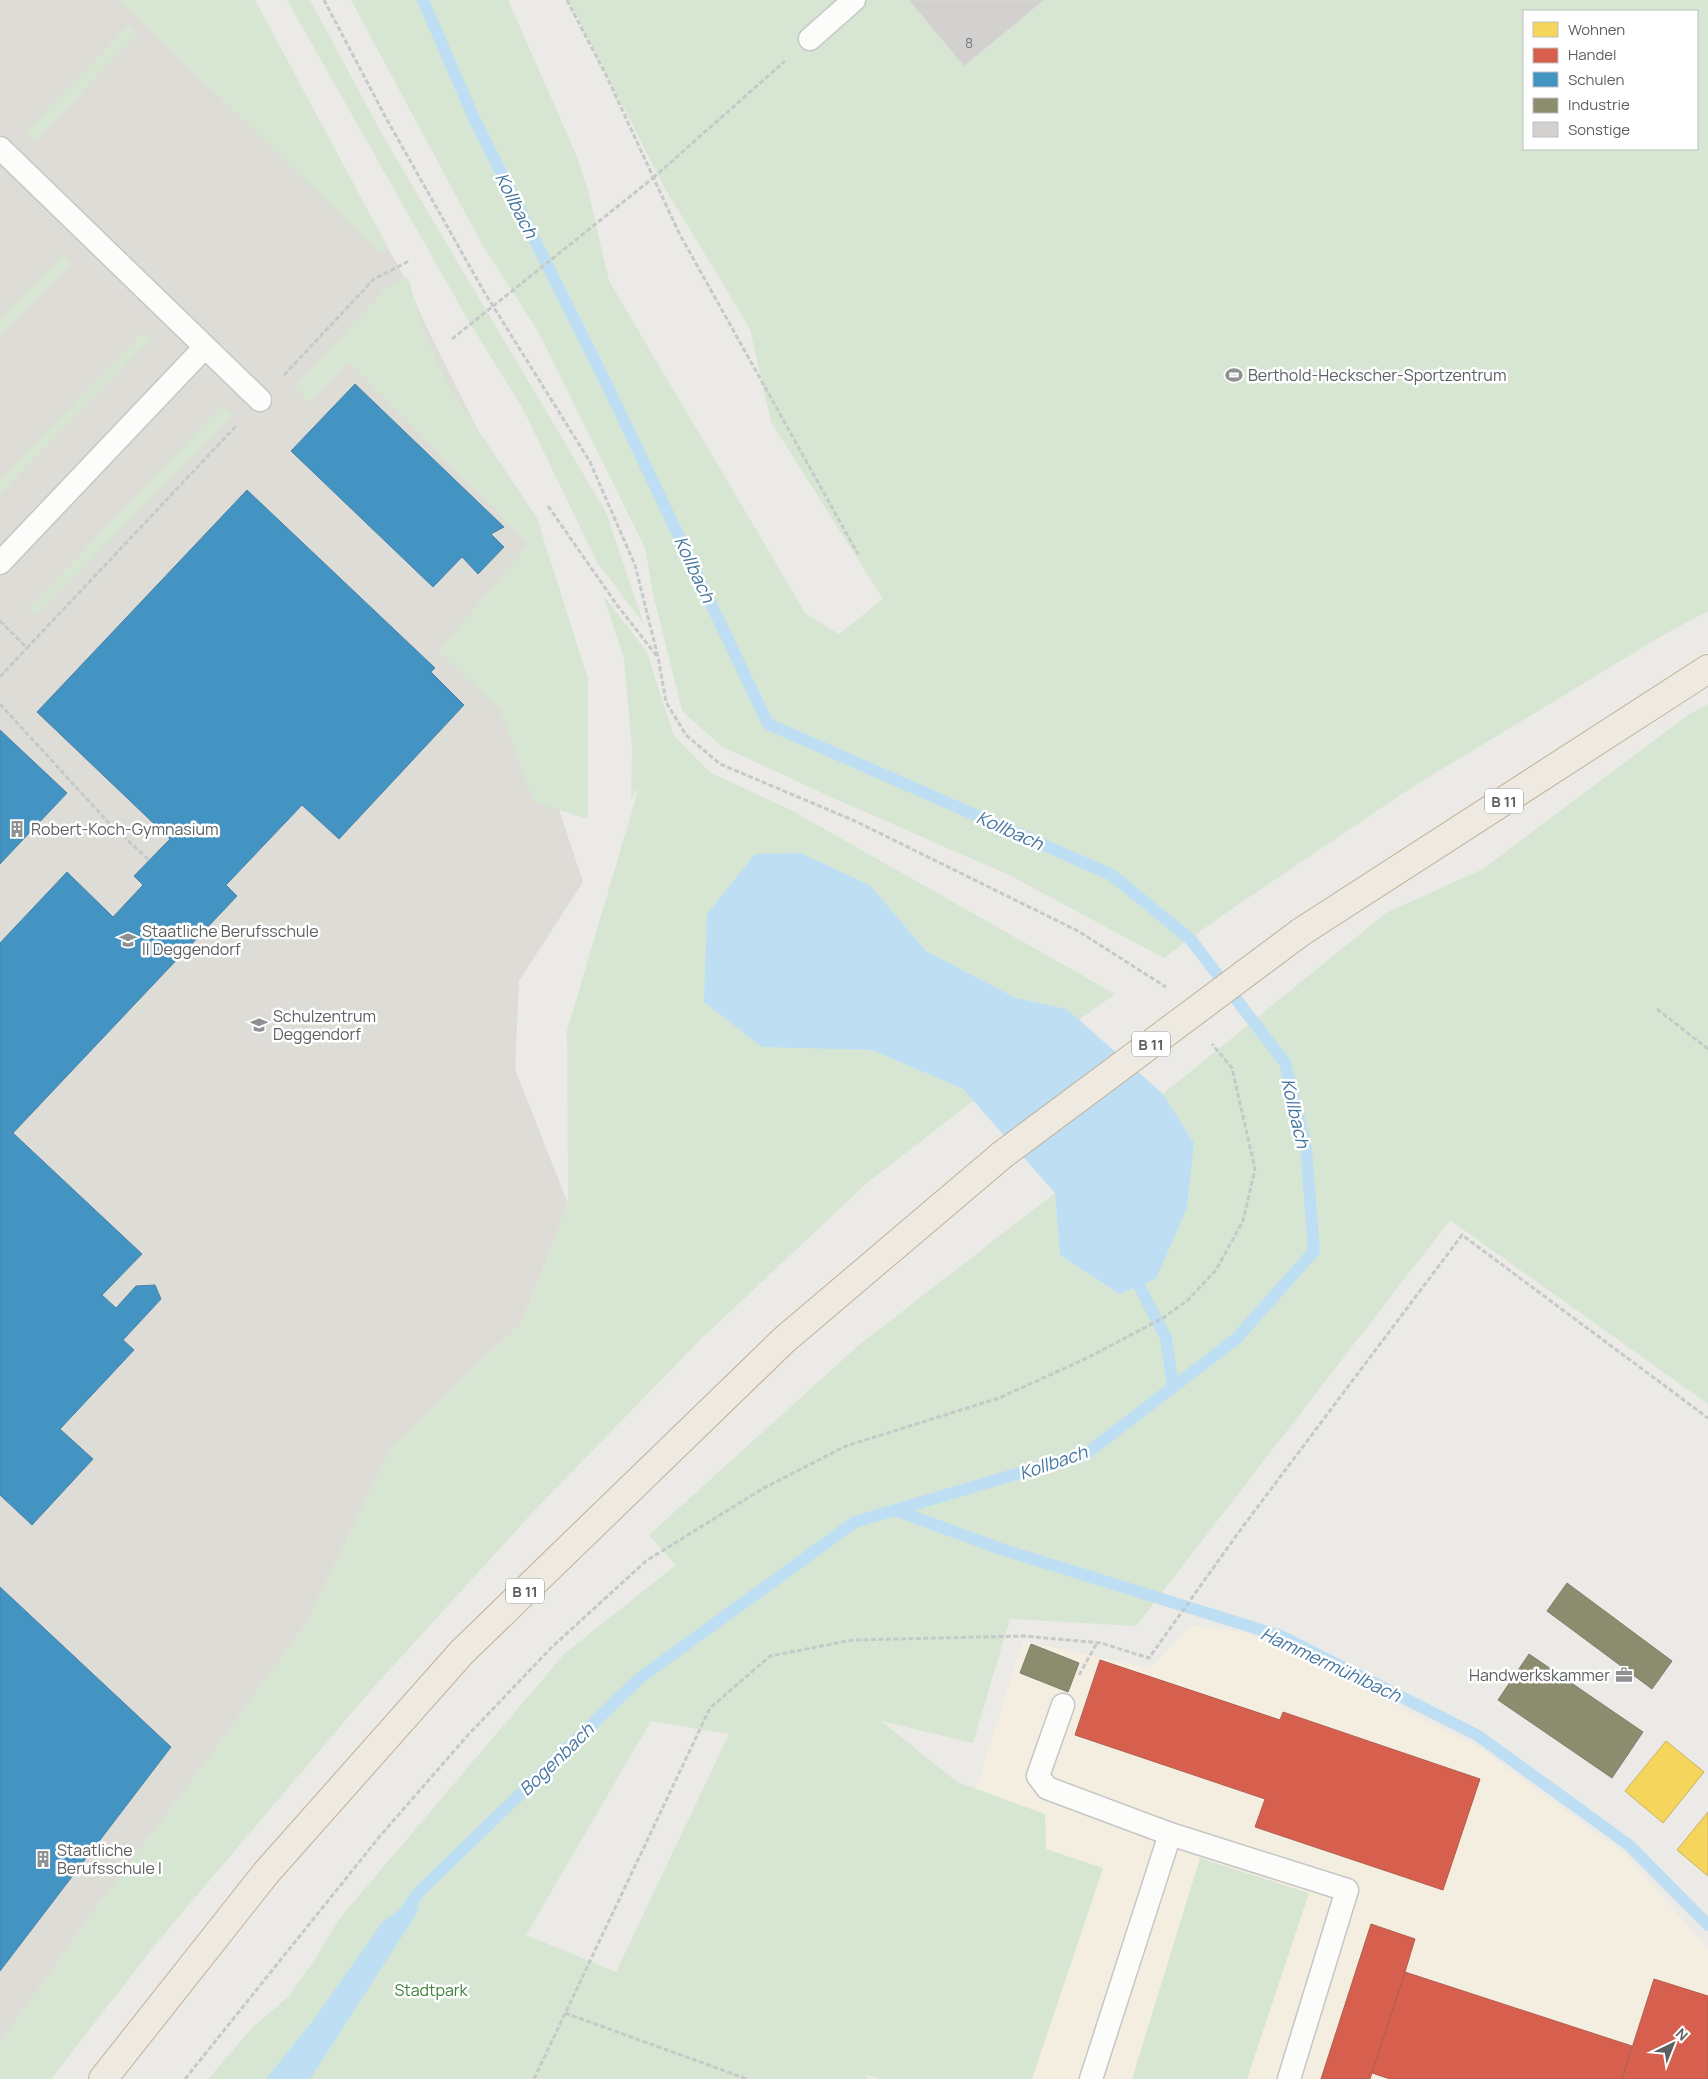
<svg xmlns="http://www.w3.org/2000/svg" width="1708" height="2079" font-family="Manrope,sans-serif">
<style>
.commercial{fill:#f4eee0}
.education{fill:#dedcd6}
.green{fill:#d6e6d3;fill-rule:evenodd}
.water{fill:#bedff3}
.homes{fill:#f6d55c;stroke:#c8b25e}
.shops{fill:#d6604d;stroke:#b16054}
.schools{fill:#4393c3;stroke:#4a84a6}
.industry{fill:#8c8c6e;stroke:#7e7f6b}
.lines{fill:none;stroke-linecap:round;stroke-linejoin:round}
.stream{stroke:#bedff3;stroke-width:12}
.building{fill:#d2d1cf;stroke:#dad9d6}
.lane-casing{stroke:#c5c6c6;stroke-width:25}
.highway-casing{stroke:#c0b196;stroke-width:30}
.path{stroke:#c5cac8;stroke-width:3;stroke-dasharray:5 2.5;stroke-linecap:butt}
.lane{stroke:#fcfcfb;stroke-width:22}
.highway{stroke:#eeeae2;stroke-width:28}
.highway-bridge-casing{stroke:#c0b196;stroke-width:30;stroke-linecap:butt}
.path-bridge{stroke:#c5cac8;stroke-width:3;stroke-dasharray:5 2.5;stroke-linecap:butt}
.highway-bridge{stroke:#eeeae2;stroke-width:28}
.labels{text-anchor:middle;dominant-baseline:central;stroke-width:5;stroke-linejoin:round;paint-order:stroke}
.number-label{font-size:14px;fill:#7b7e7f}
.shield{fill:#fff;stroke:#8d9092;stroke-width:1}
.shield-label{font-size:15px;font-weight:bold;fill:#5c6063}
.poi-label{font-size:16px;fill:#5c6063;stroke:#fff;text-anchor:start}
.park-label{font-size:16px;fill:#3d823c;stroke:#fff}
.water-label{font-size:18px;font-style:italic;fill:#4576a0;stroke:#fff}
</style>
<rect width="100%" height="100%" fill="#ebeae6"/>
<!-- commercial -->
<path class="commercial" d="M 1192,1625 L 1246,1633 L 1474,1744 L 1625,1854 L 1708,1949 L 1708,2079 L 1032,2079 L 1103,1869 L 1046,1849 L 1045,1814 L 976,1789 L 1023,1641 L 1151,1668 Z"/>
<!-- education -->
<path class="education" d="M 0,0 L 248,0 L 403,275 L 430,334 L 538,551 L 529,719 L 583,882 L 519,981 L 515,1069 L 568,1204 L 522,1322 L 392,1447 L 305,1625 L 208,1759 L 87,1920 L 0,2044 Z"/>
<!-- green -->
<path class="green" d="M 119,0 L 255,0 L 387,246 L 382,254 Z
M 287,0 L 310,0 L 387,143 L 606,512 L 644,624 L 597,562 L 524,411 L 464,313 Z
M 351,0 L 508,0 L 575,152 L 588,190 L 609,281 L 806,614 L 839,634 L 883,599 L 771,422 L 750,329 L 663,185 L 569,0 L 1708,0 L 1708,611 L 1665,634 L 1414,786 L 1227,912 L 1164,958 L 1009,875 L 833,798 L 721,746 L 682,711 L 653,594 L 645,548 L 538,331 L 483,246 ZM 1524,11 L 1697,11 L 1697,149 L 1524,149 Z
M 129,25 L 137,34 L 35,141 L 26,132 Z
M 63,255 L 71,263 L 0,335 L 0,319 Z
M 408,277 L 423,331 L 450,388 L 537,518 L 588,679 L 588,819 L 534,802 L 500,709 L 438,651 L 529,544 L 349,362 L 309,402 L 295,387 L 386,288 Z
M 143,332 L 151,339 L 0,494 L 0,480 Z
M 222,406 L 233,415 L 37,615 L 30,607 Z
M 603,595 L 647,652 L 674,736 L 711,773 L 791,810 L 1115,994 L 1079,1020 L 1067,1009 L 1016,998 L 926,951 L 871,886 L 762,1046 L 872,1050 L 963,1089 L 973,1101 L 868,1182 L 700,1340 L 532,1513 L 372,1689 L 159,1940 L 51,2079 L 0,2079 L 0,2044 L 87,1920 L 208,1759 L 305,1625 L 392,1447 L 522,1322 L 568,1204 L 567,1031 L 639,787 L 631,798 L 632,749 L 624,659 Z
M 1708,704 L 1708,1404 L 1450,1220 L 1136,1626 L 1010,1619 L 973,1743 L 881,1721 L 957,1782 L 1045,1814 L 1046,1849 L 1103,1868 L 1032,2079 L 880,2079 L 867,2075 L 867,2079 L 208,2079 L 252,2028 L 289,1996 L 317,1956 L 340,1918 L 565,1653 L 676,1565 L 649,1535 L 859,1345 L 1055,1193 L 1060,1255 L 1118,1294 L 1156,1279 L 1194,1143 L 1163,1094 L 1386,913 L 1483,869 L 1688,715 ZM 651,1721 L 729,1734 L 616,1972 L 526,1935 Z
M 1200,1858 L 1309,1893 L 1247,2079 L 1132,2079 Z"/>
<!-- water -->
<path class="water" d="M 801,853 L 871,886 L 926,951 L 1016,998 L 1067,1009 L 1163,1094 L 1194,1143 L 1187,1208 L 1156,1279 L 1119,1294 L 1060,1255 L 1055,1193 L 963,1089 L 872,1050 L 762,1047 L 704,1002 L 707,914 L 755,854 Z
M 414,1900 L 419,1910 L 310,2079 L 266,2079 L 314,2019 L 383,1921 Z"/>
<!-- homes -->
<path class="homes" d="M 1666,1741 L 1704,1772 L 1663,1823 L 1625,1791 Z
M 1708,1812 L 1708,1876 L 1677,1850 Z"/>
<!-- shops -->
<path class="shops" d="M 1100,1660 L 1280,1720 L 1283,1712 L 1480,1779 L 1443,1890 L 1255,1827 L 1265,1799 L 1075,1735 Z
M 1371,1924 L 1415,1939 L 1405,1972 L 1370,2079 L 1321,2079 Z
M 1405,1972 L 1632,2046 L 1622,2079 L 1390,2079 L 1372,2073 Z
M 1654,1979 L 1708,1996 L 1708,2079 L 1622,2079 Z"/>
<!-- schools -->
<path class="schools" d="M 355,384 L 504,527 L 491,534 L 504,547 L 478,574 L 462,557 L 433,587 L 291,451 Z
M 247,490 L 435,668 L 431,672 L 464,705 L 339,839 L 302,805 L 226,885 L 237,896 L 13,1133 L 142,1254 L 102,1295 L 116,1308 L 136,1286 L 155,1285 L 161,1299 L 123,1340 L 134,1350 L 60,1429 L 93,1459 L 32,1525 L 0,1495 L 0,943 L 67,872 L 113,917 L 143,885 L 134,876 L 170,839 L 37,712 Z
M 0,730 L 67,793 L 0,864 Z
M 0,1587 L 171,1747 L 0,1971 Z"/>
<!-- industry -->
<path class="industry" d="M 1567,1583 L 1672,1661 L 1652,1689 L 1547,1611 Z
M 1031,1644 L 1079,1663 L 1068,1692 L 1020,1673 Z
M 1529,1654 L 1643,1732 L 1612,1778 L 1498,1700 Z"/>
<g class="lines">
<!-- stream -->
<path class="stream" d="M 1139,1286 L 1166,1338 L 1173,1387
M 895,1510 L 1001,1549 L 1281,1636 L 1477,1735 L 1629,1845 L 1708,1925
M 404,1913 L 419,1892 L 640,1678 L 855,1522 L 1087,1453 L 1236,1339 L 1314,1251 L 1306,1147 L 1285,1063 L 1191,940 L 1112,875 L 768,724 L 608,387 L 472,114 L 423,0"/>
</g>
<!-- building -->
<path class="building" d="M 909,0 L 1044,0 L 964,66 Z"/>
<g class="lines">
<!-- lane casing -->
<g class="lane-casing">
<path id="lane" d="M 810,39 L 854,0
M 0,148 L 260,400
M 0,563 L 205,347
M 1063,1705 L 1038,1776 L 1047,1788 L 1170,1834 L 1347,1890 L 1289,2079
M 1091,2079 L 1170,1834"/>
</g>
<!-- highway casing -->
<g class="highway-casing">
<path id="highway" d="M 1301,932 L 1708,669
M 103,2079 L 266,1873 L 462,1652 L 784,1340 L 1002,1155"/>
</g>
<!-- path -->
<path class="path" d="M 324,0 L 386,118 L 483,290 L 590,462 L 635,565 L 658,657 L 666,702 L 686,735 L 720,764 L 855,821 L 1078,931 L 1166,987
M 567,0 L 607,77 L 679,233 L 858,554
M 653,178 L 785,61
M 284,375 L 374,279 L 409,261
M 548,506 L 617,605 L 656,655
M 0,621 L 27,648 L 237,425
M 0,677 L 27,648
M 0,704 L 107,821 L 149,860
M 1657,1009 L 1708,1049
M 1079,1675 L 1097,1643
M 565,2013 L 747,2079
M 185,2079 L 380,1836 L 468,1735 L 552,1647 L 646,1561 L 762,1489 L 846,1446 L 999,1398 L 1085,1359 L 1163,1318 L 1188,1300 L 1216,1270 L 1243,1221 L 1255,1169 L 1232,1068 L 1212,1044
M 534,2079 L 710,1708 L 770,1656 L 853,1640 L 1024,1636 L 1101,1643 L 1149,1658 L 1241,1529 L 1462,1235 L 1708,1418"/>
<!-- lane -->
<use href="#lane" class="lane"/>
<!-- highway -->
<use href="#highway" class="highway"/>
<!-- highway-bridge casing -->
<g class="highway-bridge-casing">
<path id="highway-bridge" d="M 1002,1155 L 1301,932"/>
</g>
<!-- path-bridge -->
<path class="path-bridge" d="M 452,339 L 653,178"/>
<!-- highway-bridge -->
<use href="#highway-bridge" class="highway-bridge"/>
</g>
<!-- icons -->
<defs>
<g id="stadium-bare" transform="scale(1.35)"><path d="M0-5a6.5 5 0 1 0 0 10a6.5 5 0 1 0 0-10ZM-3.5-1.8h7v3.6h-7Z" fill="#8e9091" stroke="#fff" stroke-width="2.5" paint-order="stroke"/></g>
<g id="building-bare" transform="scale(1.35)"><path d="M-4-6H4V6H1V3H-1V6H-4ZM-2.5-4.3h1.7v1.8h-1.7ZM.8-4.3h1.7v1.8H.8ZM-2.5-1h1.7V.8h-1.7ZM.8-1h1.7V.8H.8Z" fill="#8e9091" stroke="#fff" stroke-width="2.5" paint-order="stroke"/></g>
<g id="school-bare" transform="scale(1.35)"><path d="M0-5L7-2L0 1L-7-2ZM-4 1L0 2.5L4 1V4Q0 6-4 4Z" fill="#8e9091" stroke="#fff" stroke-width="2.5" paint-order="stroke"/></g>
<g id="office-bare" transform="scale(1.35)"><path d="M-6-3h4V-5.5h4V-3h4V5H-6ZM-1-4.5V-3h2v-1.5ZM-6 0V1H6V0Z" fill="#8e9091" stroke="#fff" stroke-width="2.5" paint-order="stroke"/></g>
</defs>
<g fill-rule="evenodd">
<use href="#stadium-bare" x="1234" y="375"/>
<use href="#building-bare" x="17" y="829"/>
<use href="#school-bare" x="128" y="940"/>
<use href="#school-bare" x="259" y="1025"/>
<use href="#office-bare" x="1624" y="1675"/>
<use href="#building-bare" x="43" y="1859"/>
</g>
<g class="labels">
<!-- number labels -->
<g class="number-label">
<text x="969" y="42">8</text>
</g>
<!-- shield labels -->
<g class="shield">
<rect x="1485" y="788.5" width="38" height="25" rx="4"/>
<rect x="1132" y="1031.5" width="38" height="25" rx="4"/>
<rect x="506" y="1578.5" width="38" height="25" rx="4"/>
</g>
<g class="shield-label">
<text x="1504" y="801">B 11</text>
<text x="1151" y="1044">B 11</text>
<text x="525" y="1591">B 11</text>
</g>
<!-- poi labels -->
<g class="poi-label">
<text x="1248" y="375">Berthold-Heckscher-Sportzentrum</text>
<text x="31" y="829">Robert-Koch-Gymnasium</text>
<text x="142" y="931">Staatliche Berufsschule<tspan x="142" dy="18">II Deggendorf</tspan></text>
<text x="273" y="1016">Schulzentrum<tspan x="273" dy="18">Deggendorf</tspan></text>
<text x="1610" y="1675" text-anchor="end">Handwerkskammer</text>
<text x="57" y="1850">Staatliche<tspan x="57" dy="18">Berufsschule I</tspan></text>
</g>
<!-- park labels -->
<g class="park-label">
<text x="431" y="1990">Stadtpark</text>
</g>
<!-- water labels -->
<g class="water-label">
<text transform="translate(517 205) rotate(63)">Kollbach</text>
<text transform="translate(695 569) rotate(65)">Kollbach</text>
<text transform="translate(1010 830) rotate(24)">Kollbach</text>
<text transform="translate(1296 1113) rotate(77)">Kollbach</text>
<text transform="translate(1053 1462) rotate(-19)">Kollbach</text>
<text transform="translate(1331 1664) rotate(25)">Hammermühlbach</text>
<text transform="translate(556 1759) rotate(-44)">Bogenbach</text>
</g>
</g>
<!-- legend -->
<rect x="1523" y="10" width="175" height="140" fill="#ffffff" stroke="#bebfc1"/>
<rect x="1533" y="22" width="25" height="15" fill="#f6d55c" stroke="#bebfc1"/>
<text x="1568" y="35" font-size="15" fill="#5c6063">Wohnen</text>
<rect x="1533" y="48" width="25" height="15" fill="#d6604d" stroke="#bebfc1"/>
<text x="1568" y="60" font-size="15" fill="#5c6063">Handel</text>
<rect x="1533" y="72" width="25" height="15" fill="#4393c3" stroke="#bebfc1"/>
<text x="1568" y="85" font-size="15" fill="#5c6063">Schulen</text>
<rect x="1533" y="98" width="25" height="15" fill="#8c8c6e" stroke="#bebfc1"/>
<text x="1568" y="110" font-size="15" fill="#5c6063">Industrie</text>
<rect x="1533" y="122" width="25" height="15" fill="#d2d1cf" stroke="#bebfc1"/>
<text x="1568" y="135" font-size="15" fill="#5c6063">Sonstige</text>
<!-- north arrow -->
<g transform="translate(1673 2044) rotate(43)" stroke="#ffffff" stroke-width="4" paint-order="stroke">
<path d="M0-4L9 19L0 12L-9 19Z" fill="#5c6063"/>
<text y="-8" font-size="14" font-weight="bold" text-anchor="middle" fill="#5c6063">N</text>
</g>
</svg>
